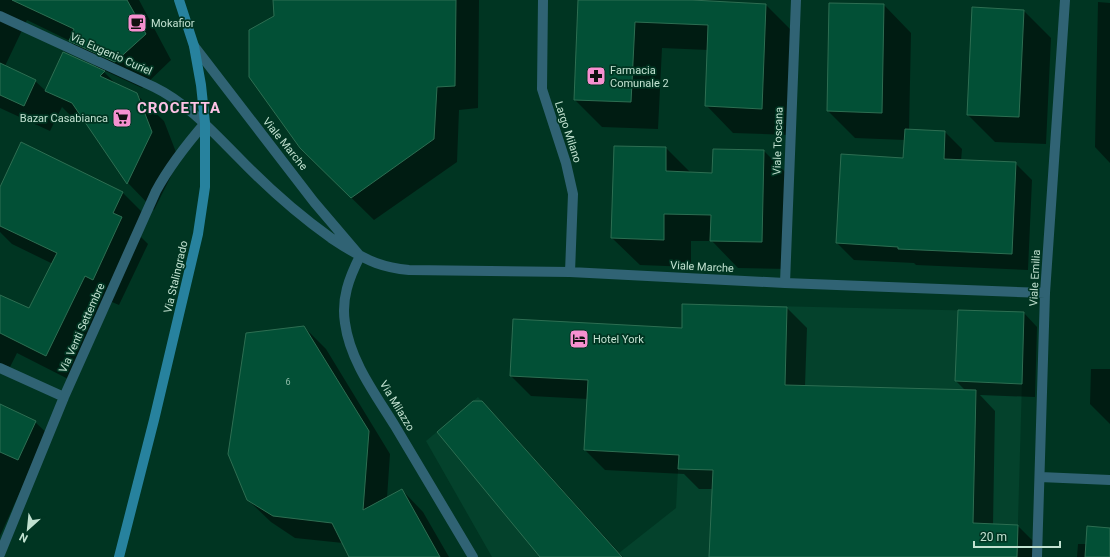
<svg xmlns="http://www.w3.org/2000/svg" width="1110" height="557" font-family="Roboto,sans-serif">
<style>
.built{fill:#04422c}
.shadow{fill:#0007;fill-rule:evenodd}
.building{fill:#025036;stroke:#2d6e52}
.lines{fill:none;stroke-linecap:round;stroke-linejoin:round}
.minor{stroke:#306374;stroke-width:10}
.secondary{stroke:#27829e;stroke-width:10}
.labels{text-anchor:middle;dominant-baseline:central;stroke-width:3.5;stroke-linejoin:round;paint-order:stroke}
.number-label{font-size:9px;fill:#91bdaa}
.poi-label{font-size:11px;fill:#c1e1d0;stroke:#003522;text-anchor:start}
.street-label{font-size:11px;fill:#c1e1d0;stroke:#003522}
.district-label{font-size:15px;font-weight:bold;letter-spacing:1px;fill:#fec3e6;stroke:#003522}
</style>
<rect width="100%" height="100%" fill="#003522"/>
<!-- built -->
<path class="built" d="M 682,304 L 1024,312 L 1017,557 L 492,557 L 426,441 L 478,397 L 619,553 L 676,508 L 678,469 Z"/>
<!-- shadow -->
<path class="shadow" d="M 0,0 L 139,0 L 171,60 L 142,88 L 101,69 L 117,85 L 136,94 L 164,121 L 179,160 L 154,210 L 128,183 L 88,124 L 73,118 L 62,107 L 50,131 L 0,108 ZM 27,20 L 70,41 L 100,70 L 46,91 L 35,81 L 5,66 Z
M 274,0 L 479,0 L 478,108 L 459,110 L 457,162 L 374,220 L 324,171 L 275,17 Z
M 579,0 L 671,0 L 766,5 L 793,32 L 789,135 L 733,133 L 706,105 L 708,50 L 662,48 L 658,129 L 602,127 L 575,100 Z
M 1098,2 L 1110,3 L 1110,163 L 1095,147 Z
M 830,4 L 884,5 L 911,33 L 909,130 L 945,132 L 962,149 L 961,161 L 1015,163 L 1032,180 L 1028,270 L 916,265 L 914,263 L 854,260 L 837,243 L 904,159 L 905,140 L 855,138 L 828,111 Z
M 973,8 L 1024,11 L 1051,38 L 1046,144 L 995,142 L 968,115 Z
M 666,148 L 691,173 L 713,174 L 714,150 L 764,151 L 791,178 L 789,269 L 738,268 L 712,241 L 691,241 L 691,267 L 640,265 L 612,238 Z
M 0,189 L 122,192 L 148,218 L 140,236 L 148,244 L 119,305 L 112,302 L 72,381 L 17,353 L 10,367 L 0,363 L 0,296 L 30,310 L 53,264 L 12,244 L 0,232 Z
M 787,308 L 807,328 L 805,386 L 966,391 L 956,381 L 1024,313 L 1037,327 L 1035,397 L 980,395 L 995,411 L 993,525 L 1018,526 L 1038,546 L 1037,557 L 710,557 L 713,489 L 699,489 L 684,474 L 605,470 L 585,450 L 588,399 L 531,396 L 511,376 L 683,329 Z
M 304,327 L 326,349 L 390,454 L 387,498 L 402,490 L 423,512 L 449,557 L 351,557 L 343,543 L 295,538 L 271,522 L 248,500 Z
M 1091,369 L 1110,369 L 1110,424 L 1090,404 Z
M 481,402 L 503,424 L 623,557 L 541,557 Z
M 0,405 L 35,422 L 49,435 L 29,472 L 0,536 Z
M 1110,529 L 1110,557 L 1077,557 L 1078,544 L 1087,544 Z"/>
<!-- building -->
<path class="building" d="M 12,0 L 127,0 L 146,34 L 115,62 L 69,41 L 74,29 Z
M 273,0 L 456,0 L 455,86 L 437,87 L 434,139 L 351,198 L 300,148 L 249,77 L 249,30 L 274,16 Z
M 578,0 L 692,0 L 766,4 L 762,109 L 705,106 L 708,25 L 635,22 L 631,102 L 574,100 Z
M 829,3 L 884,4 L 882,113 L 827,111 Z
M 972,7 L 1024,10 L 1019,117 L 967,115 Z
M 63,52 L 105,71 L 100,76 L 137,93 L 152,132 L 127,184 L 72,103 L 45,91 Z
M 0,63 L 36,80 L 24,106 L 0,95 Z
M 905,129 L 945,131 L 944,159 L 1016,162 L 1012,254 L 898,249 L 898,247 L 836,243 L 841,154 L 903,158 Z
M 21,142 L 123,192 L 113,213 L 122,217 L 93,280 L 85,276 L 46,356 L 0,333 L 0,295 L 29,308 L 57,253 L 0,226 L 0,187 Z
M 614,146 L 666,147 L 666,171 L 712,173 L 713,149 L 764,150 L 762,242 L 710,241 L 711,215 L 664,214 L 664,240 L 611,238 Z
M 682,304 L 787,307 L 785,385 L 976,390 L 973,523 L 1018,525 L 1017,557 L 709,557 L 713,470 L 678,469 L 679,455 L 584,450 L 588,380 L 510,376 L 513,319 L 682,328 Z
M 958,310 L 1024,312 L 1022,384 L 955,381 Z
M 304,326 L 369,431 L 363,510 L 402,489 L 440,557 L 349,557 L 332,523 L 273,516 L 247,500 L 228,454 L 246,333 Z
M 473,401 L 482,401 L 622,557 L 540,557 L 437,432 Z
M 0,404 L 36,421 L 18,460 L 0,452 Z
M 1087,526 L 1110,528 L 1110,557 L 1085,557 Z"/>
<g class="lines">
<!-- minor -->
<path class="minor" d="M 543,0 L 542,89 L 566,163 L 573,194 L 570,272
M 0,16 L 154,87 C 187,103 212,131 238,157 C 267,187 297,214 331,238 C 346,248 360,257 376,263 C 387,267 398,269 409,270 L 570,272 L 785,283 L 1045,293
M 194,46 L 314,202 L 360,256 C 349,278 341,299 345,323 C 350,361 376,395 395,426 C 421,470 447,513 473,557
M 785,283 L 796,0
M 0,368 L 64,397
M 1040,477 L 1110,480
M 0,554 L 64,397 L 156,191 C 170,165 186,145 205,123
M 1037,557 L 1045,293 L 1065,0"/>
<!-- secondary -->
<path class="secondary" d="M 119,557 L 154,420 L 198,234 L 205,187 L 205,123 L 201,85 L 194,46 L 179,0"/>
</g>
<!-- icons -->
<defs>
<g id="cafe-square" transform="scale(1)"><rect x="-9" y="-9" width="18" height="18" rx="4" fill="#f690d0" stroke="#003522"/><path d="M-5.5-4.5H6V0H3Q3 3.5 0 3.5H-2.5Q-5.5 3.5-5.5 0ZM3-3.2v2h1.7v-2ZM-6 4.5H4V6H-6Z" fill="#111"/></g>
<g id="pharmacy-square" transform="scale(1)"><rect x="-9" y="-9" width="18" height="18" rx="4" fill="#f690d0" stroke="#003522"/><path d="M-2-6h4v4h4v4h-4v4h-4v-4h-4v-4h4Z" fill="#111"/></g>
<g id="supermarket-square" transform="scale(1)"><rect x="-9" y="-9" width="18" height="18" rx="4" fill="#f690d0" stroke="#003522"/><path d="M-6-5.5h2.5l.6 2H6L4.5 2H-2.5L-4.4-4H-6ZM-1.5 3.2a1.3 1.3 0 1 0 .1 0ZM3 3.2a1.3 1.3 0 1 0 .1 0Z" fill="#111"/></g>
<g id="hotel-square" transform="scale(1)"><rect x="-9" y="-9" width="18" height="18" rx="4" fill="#f690d0" stroke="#003522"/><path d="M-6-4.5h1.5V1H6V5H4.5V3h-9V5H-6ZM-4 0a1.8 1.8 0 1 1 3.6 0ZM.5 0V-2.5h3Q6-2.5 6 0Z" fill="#111"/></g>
</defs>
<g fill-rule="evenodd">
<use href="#cafe-square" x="137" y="23"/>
<use href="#pharmacy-square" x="596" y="76"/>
<use href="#supermarket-square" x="122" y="118"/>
<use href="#hotel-square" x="579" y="339"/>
</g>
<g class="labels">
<!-- number labels -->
<g class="number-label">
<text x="288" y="382">6</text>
</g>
<!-- poi labels -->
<g class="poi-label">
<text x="151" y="23">Mokafior</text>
<text x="610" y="70">Farmacia<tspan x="610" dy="13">Comunale 2</tspan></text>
<text x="108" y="118" text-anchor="end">Bazar Casabianca</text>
<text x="593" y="339">Hotel York</text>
</g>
<!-- street labels -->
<g class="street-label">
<text transform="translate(111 54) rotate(24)">Via Eugenio Curiel</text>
<text transform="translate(568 132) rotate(72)">Largo Milano</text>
<text transform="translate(778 141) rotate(-88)">Viale Toscana</text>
<text transform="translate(285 144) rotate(51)">Viale Marche</text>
<text transform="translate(702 267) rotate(3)">Viale Marche</text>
<text transform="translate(176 277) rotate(-77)">Via Stalingrado</text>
<text transform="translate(1035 278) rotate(-87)">Viale Emilia</text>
<text transform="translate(82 328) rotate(-66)">Via Venti Settembre</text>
<text transform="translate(397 406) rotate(59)">Via Milazzo</text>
</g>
<!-- district labels -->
<g class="district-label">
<text x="179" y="108">CROCETTA</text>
</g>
</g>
<!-- north arrow -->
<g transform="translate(28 529) rotate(207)" stroke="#003522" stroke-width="3" paint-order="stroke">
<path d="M0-3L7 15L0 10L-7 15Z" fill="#c1e1d0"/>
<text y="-6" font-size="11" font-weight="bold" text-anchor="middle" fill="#c1e1d0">N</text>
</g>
<!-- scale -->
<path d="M974 541v6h86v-6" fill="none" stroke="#c1e1d0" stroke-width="2"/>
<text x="980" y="541" font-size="12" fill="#c1e1d0" stroke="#003522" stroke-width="3" paint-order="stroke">20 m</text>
</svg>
